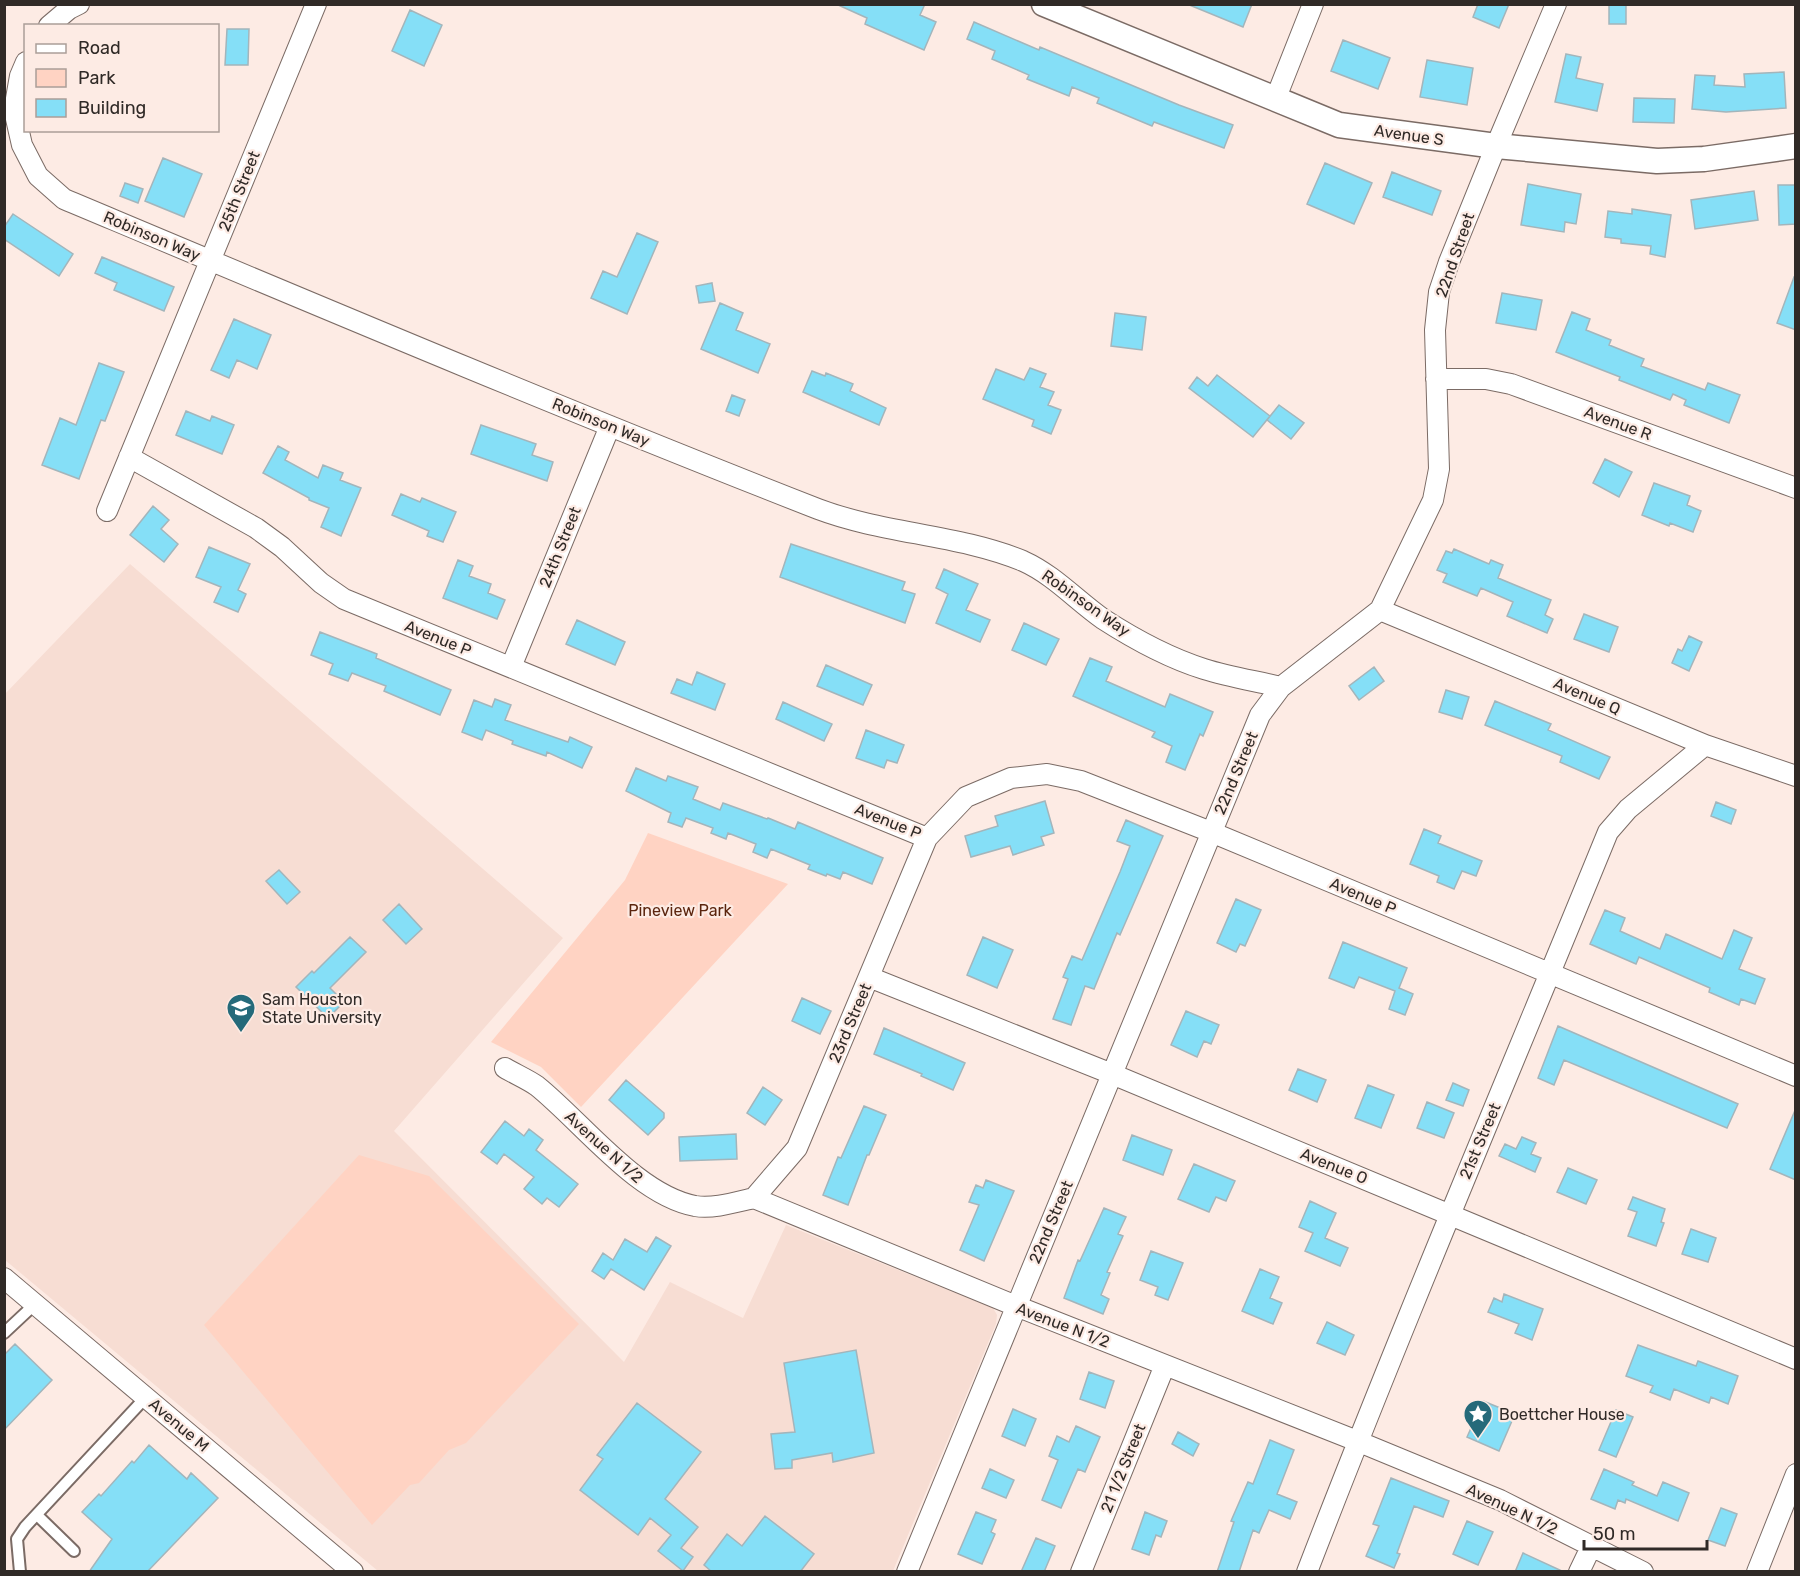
<svg xmlns="http://www.w3.org/2000/svg" width="1800" height="1576" font-family="Rubik,sans-serif">
<style>
.built{fill:#f7ddd3}
.green{fill:#ffd3c3}
.building{fill:#85dff7;stroke:#a3b5bb;stroke-width:1.5}
.lines{fill:none;stroke-linecap:round;stroke-linejoin:round}
.service-casing{stroke:#7b6b65;stroke-width:14}
.minor-casing{stroke:#7b6b65;stroke-width:22}
.tertiary-casing{stroke:#7b6b65;stroke-width:27}
.service{stroke:#fff;stroke-width:10}
.minor{stroke:#fff;stroke-width:20}
.tertiary{stroke:#fff;stroke-width:24}
.labels{text-anchor:middle;dominant-baseline:central;stroke-width:4.5;stroke-linejoin:round;paint-order:stroke}
.street-label{font-size:16px;fill:#302a27;stroke:#fdebe4}
.park-label{font-size:16px;fill:#5b250e;stroke:#fdebe4}
.poi-label{font-size:16px;fill:#302a27;stroke:#fdebe4;text-anchor:start}
</style>
<rect width="100%" height="100%" fill="#fdebe4"/>
<!-- built -->
<path class="built" d="M 130,564 L 563,938 L 394,1131 L 624,1362 L 670,1282 L 743,1318 L 786,1225 L 993,1308 L 997,1315 L 996,1324 L 893,1571 L 378,1571 L 5,1260 L 4,695 Z"/>
<!-- green -->
<path class="green" d="M 648,833 L 788,884 L 581,1107 L 541,1067 L 491,1042 L 625,880 Z
M 359,1155 L 429,1176 L 579,1324 L 466,1443 L 449,1450 L 419,1483 L 410,1485 L 372,1525 L 204,1325 Z"/>
<!-- building -->
<path class="building" d="M 836,4 L 925,4 L 920,15 L 936,22 L 924,50 L 865,24 L 867,18 Z
M 1187,4 L 1252,4 L 1243,27 Z
M 1478,4 L 1509,4 L 1499,28 L 1473,17 Z
M 1609,4 L 1626,4 L 1626,24 L 1609,24 Z
M 410,10 L 442,25 L 424,66 L 392,51 Z
M 974,22 L 1039,50 L 1040,47 L 1179,105 L 1233,125 L 1224,148 L 1154,122 L 1152,126 L 1097,103 L 1099,98 L 1072,87 L 1069,96 L 1027,79 L 1029,75 L 992,59 L 995,51 L 967,39 Z
M 227,29 L 249,29 L 248,65 L 225,65 Z
M 1343,40 L 1390,58 L 1378,89 L 1331,71 Z
M 1566,54 L 1581,57 L 1576,78 L 1603,84 L 1597,111 L 1555,102 Z
M 1427,60 L 1473,68 L 1467,105 L 1420,97 Z
M 1784,72 L 1786,108 L 1726,112 L 1692,109 L 1695,75 L 1715,76 L 1714,85 L 1745,87 L 1744,74 Z
M 1634,98 L 1675,99 L 1674,123 L 1633,122 Z
M 163,158 L 202,174 L 184,217 L 145,201 Z
M 1325,163 L 1372,183 L 1354,224 L 1307,204 Z
M 1392,172 L 1441,191 L 1432,215 L 1383,197 Z
M 125,183 L 143,189 L 138,203 L 120,196 Z
M 1528,184 L 1581,194 L 1576,224 L 1565,222 L 1564,232 L 1521,225 Z
M 1778,185 L 1796,185 L 1796,224 L 1779,225 Z
M 1754,191 L 1758,220 L 1695,229 L 1691,200 Z
M 1632,209 L 1671,215 L 1665,257 L 1650,254 L 1651,246 L 1621,243 L 1621,239 L 1605,237 L 1608,211 L 1632,214 Z
M 13,214 L 73,254 L 59,276 L 4,239 L 4,227 Z
M 637,233 L 658,242 L 627,314 L 591,298 L 603,271 L 617,277 Z
M 102,257 L 174,287 L 164,311 L 114,290 L 117,283 L 95,273 Z
M 1794,277 L 1796,278 L 1796,330 L 1777,323 Z
M 712,283 L 715,301 L 699,303 L 696,286 Z
M 1502,293 L 1542,300 L 1536,330 L 1496,323 Z
M 720,303 L 743,313 L 736,330 L 770,344 L 758,373 L 701,349 Z
M 1572,312 L 1590,319 L 1586,330 L 1611,340 L 1609,345 L 1644,359 L 1641,366 L 1705,390 L 1708,383 L 1740,395 L 1729,423 L 1684,405 L 1686,400 L 1673,394 L 1670,400 L 1619,380 L 1620,377 L 1556,352 Z
M 1115,313 L 1146,317 L 1142,350 L 1111,346 Z
M 234,319 L 271,335 L 257,369 L 237,360 L 229,378 L 211,370 Z
M 99,363 L 124,372 L 105,421 L 101,420 L 79,479 L 42,465 L 60,418 L 76,425 Z
M 1030,368 L 1046,374 L 1040,387 L 1054,392 L 1048,405 L 1061,410 L 1051,434 L 1032,426 L 1034,420 L 983,399 L 996,369 L 1024,380 Z
M 812,371 L 825,376 L 826,373 L 853,384 L 850,391 L 886,408 L 879,425 L 803,392 Z
M 1217,375 L 1270,416 L 1253,437 L 1189,388 L 1197,377 L 1208,386 Z
M 732,395 L 745,400 L 739,416 L 726,411 Z
M 1279,405 L 1304,423 L 1291,439 L 1267,420 Z
M 186,411 L 210,421 L 212,416 L 234,425 L 222,454 L 176,435 Z
M 481,425 L 536,444 L 532,455 L 553,462 L 547,481 L 471,454 Z
M 278,446 L 289,452 L 285,460 L 318,478 L 323,465 L 343,473 L 340,480 L 361,488 L 341,536 L 321,527 L 329,508 L 309,500 L 309,498 L 263,473 Z
M 1605,459 L 1632,472 L 1619,497 L 1593,483 Z
M 1654,483 L 1690,496 L 1687,505 L 1701,511 L 1693,532 L 1670,523 L 1669,526 L 1642,515 Z
M 401,494 L 420,502 L 422,498 L 456,512 L 443,542 L 427,536 L 429,531 L 392,515 Z
M 153,506 L 169,520 L 161,529 L 178,544 L 164,562 L 130,535 Z
M 791,544 L 905,582 L 902,590 L 915,594 L 905,623 L 780,577 Z
M 209,547 L 250,564 L 238,590 L 246,594 L 238,612 L 214,602 L 221,587 L 196,577 Z
M 1454,549 L 1489,564 L 1491,560 L 1503,565 L 1498,578 L 1551,600 L 1545,615 L 1553,619 L 1547,633 L 1507,616 L 1513,602 L 1481,588 L 1477,596 L 1443,582 L 1447,574 L 1437,570 L 1446,551 L 1452,553 Z
M 458,560 L 473,566 L 469,576 L 491,584 L 488,593 L 505,600 L 497,619 L 443,598 Z
M 944,569 L 978,584 L 966,610 L 990,620 L 980,642 L 936,623 L 948,594 L 936,588 Z
M 1584,614 L 1618,627 L 1609,652 L 1574,639 Z
M 577,620 L 625,642 L 615,665 L 566,644 Z
M 1024,623 L 1059,639 L 1046,665 L 1012,650 Z
M 320,632 L 377,654 L 376,658 L 451,690 L 440,715 L 384,691 L 386,686 L 352,673 L 348,681 L 329,674 L 333,664 L 311,655 Z
M 1689,636 L 1702,642 L 1689,671 L 1672,663 L 1678,649 L 1682,651 Z
M 1090,658 L 1112,667 L 1106,681 L 1165,707 L 1170,694 L 1213,712 L 1203,736 L 1200,734 L 1185,770 L 1166,762 L 1172,746 L 1152,737 L 1155,732 L 1073,696 Z
M 826,665 L 872,685 L 863,705 L 817,686 Z
M 1374,667 L 1384,681 L 1359,700 L 1349,686 Z
M 697,672 L 725,684 L 715,710 L 671,693 L 677,679 L 692,685 Z
M 1446,690 L 1469,697 L 1462,719 L 1439,712 Z
M 495,699 L 511,705 L 505,720 L 568,742 L 570,737 L 592,747 L 582,768 L 547,752 L 546,756 L 512,744 L 513,741 L 486,730 L 482,740 L 462,732 L 474,700 L 492,707 Z
M 1495,701 L 1551,724 L 1548,730 L 1610,757 L 1599,779 L 1560,762 L 1562,756 L 1485,725 Z
M 783,702 L 832,724 L 824,741 L 776,719 Z
M 866,730 L 904,745 L 897,763 L 887,760 L 884,768 L 856,758 Z
M 636,768 L 666,781 L 668,776 L 698,787 L 693,799 L 720,810 L 723,803 L 767,819 L 768,818 L 795,829 L 798,822 L 883,858 L 872,884 L 843,872 L 840,879 L 827,874 L 826,876 L 808,869 L 810,865 L 771,849 L 767,858 L 753,852 L 756,844 L 728,833 L 726,839 L 711,833 L 713,828 L 686,818 L 682,827 L 668,822 L 671,813 L 626,791 Z
M 1045,801 L 1054,833 L 1041,837 L 1044,845 L 1013,855 L 1010,846 L 971,857 L 965,836 L 998,826 L 995,816 Z
M 1716,802 L 1736,810 L 1731,824 L 1711,816 Z
M 1126,820 L 1163,836 L 1120,935 L 1117,933 L 1094,989 L 1085,986 L 1071,1025 L 1053,1019 L 1068,979 L 1063,977 L 1072,956 L 1082,960 L 1120,872 L 1130,846 L 1117,841 Z
M 1424,829 L 1441,836 L 1438,843 L 1482,861 L 1476,876 L 1462,871 L 1454,889 L 1437,882 L 1439,876 L 1410,864 Z
M 279,870 L 300,892 L 287,904 L 266,881 Z
M 1236,899 L 1261,910 L 1245,946 L 1240,944 L 1236,952 L 1217,943 Z
M 399,904 L 422,929 L 406,944 L 383,920 Z
M 1605,910 L 1625,918 L 1620,931 L 1660,949 L 1666,934 L 1722,959 L 1734,930 L 1752,938 L 1739,969 L 1765,979 L 1755,1004 L 1741,999 L 1739,1005 L 1709,992 L 1710,988 L 1639,957 L 1636,964 L 1590,944 Z
M 350,937 L 366,952 L 330,988 L 344,1002 L 328,1018 L 296,987 L 312,971 L 314,973 Z
M 983,937 L 1013,950 L 997,988 L 967,975 Z
M 1343,942 L 1407,968 L 1399,988 L 1413,994 L 1405,1015 L 1389,1009 L 1395,991 L 1359,977 L 1354,988 L 1329,978 Z
M 802,998 L 831,1011 L 820,1034 L 792,1021 Z
M 1186,1011 L 1219,1025 L 1211,1044 L 1204,1041 L 1197,1057 L 1171,1045 Z
M 1558,1026 L 1738,1104 L 1727,1128 L 1564,1060 L 1554,1085 L 1538,1078 Z
M 884,1028 L 965,1063 L 953,1090 L 921,1076 L 922,1074 L 874,1054 Z
M 1298,1069 L 1326,1080 L 1317,1102 L 1289,1090 Z
M 626,1080 L 664,1113 L 664,1118 L 648,1135 L 609,1100 Z
M 1453,1083 L 1469,1090 L 1463,1106 L 1446,1100 Z
M 1368,1085 L 1394,1095 L 1381,1128 L 1355,1118 Z
M 763,1087 L 782,1100 L 765,1125 L 747,1113 Z
M 1427,1102 L 1454,1113 L 1444,1138 L 1417,1128 Z
M 864,1106 L 886,1115 L 869,1155 L 867,1155 L 848,1205 L 823,1195 L 838,1157 L 841,1158 Z
M 1796,1108 L 1796,1180 L 1770,1169 Z
M 505,1121 L 524,1136 L 529,1129 L 543,1140 L 536,1150 L 578,1184 L 559,1207 L 547,1198 L 542,1204 L 524,1189 L 534,1177 L 504,1154 L 497,1164 L 481,1152 Z
M 736,1134 L 737,1159 L 680,1161 L 679,1137 Z
M 1132,1135 L 1172,1150 L 1163,1175 L 1123,1160 Z
M 1522,1137 L 1536,1143 L 1531,1154 L 1541,1158 L 1535,1172 L 1499,1156 L 1505,1144 L 1516,1149 Z
M 1194,1164 L 1235,1181 L 1226,1201 L 1216,1197 L 1209,1212 L 1178,1199 Z
M 1568,1168 L 1597,1180 L 1586,1204 L 1557,1192 Z
M 986,1180 L 1014,1191 L 984,1261 L 960,1250 L 979,1205 L 969,1202 L 976,1185 L 983,1188 Z
M 1633,1197 L 1665,1209 L 1661,1222 L 1664,1223 L 1656,1246 L 1628,1236 L 1637,1212 L 1628,1209 Z
M 1310,1201 L 1336,1213 L 1325,1238 L 1348,1248 L 1340,1266 L 1305,1251 L 1313,1233 L 1299,1227 Z
M 1104,1208 L 1126,1217 L 1118,1234 L 1123,1236 L 1107,1272 L 1110,1273 L 1101,1295 L 1109,1299 L 1103,1314 L 1064,1298 L 1078,1260 L 1080,1261 Z
M 1691,1229 L 1716,1238 L 1708,1262 L 1682,1254 Z
M 656,1237 L 671,1246 L 644,1290 L 611,1269 L 604,1279 L 592,1271 L 603,1253 L 613,1260 L 625,1239 L 647,1252 Z
M 1151,1251 L 1183,1263 L 1168,1300 L 1155,1295 L 1158,1287 L 1140,1280 Z
M 1260,1269 L 1279,1277 L 1270,1298 L 1282,1303 L 1273,1324 L 1242,1311 Z
M 1504,1294 L 1543,1309 L 1532,1340 L 1515,1333 L 1519,1324 L 1488,1312 L 1494,1298 L 1502,1302 Z
M 1327,1322 L 1354,1335 L 1345,1355 L 1317,1343 Z
M 15,1344 L 52,1380 L 4,1430 L 4,1355 Z
M 1638,1345 L 1696,1366 L 1698,1361 L 1738,1376 L 1728,1404 L 1711,1397 L 1709,1403 L 1674,1389 L 1670,1400 L 1650,1392 L 1653,1386 L 1626,1376 Z
M 856,1350 L 874,1453 L 833,1462 L 832,1453 L 792,1460 L 792,1468 L 775,1469 L 771,1434 L 795,1432 L 784,1363 Z
M 1089,1372 L 1114,1381 L 1105,1408 L 1080,1399 Z
M 1483,1401 L 1515,1414 L 1499,1451 L 1467,1437 Z
M 637,1403 L 701,1452 L 665,1499 L 698,1527 L 681,1548 L 693,1557 L 683,1571 L 658,1551 L 671,1535 L 650,1518 L 638,1535 L 580,1490 L 603,1459 L 597,1455 Z
M 1013,1409 L 1036,1419 L 1025,1446 L 1002,1436 Z
M 1616,1410 L 1633,1417 L 1616,1457 L 1599,1450 Z
M 1076,1426 L 1100,1437 L 1085,1472 L 1078,1469 L 1061,1508 L 1042,1500 L 1058,1460 L 1049,1456 L 1057,1436 L 1069,1442 Z
M 1178,1432 L 1199,1444 L 1193,1456 L 1172,1444 Z
M 1270,1440 L 1294,1450 L 1277,1494 L 1297,1502 L 1290,1519 L 1269,1510 L 1259,1533 L 1253,1530 L 1239,1572 L 1217,1572 L 1234,1522 L 1231,1521 L 1248,1482 L 1253,1484 Z
M 149,1445 L 187,1479 L 191,1473 L 218,1498 L 147,1572 L 89,1572 L 112,1539 L 82,1512 L 99,1494 L 101,1496 L 132,1461 L 134,1463 Z
M 990,1469 L 1014,1480 L 1006,1498 L 982,1488 Z
M 1604,1469 L 1634,1482 L 1632,1485 L 1657,1496 L 1663,1482 L 1689,1493 L 1678,1521 L 1626,1499 L 1625,1503 L 1618,1500 L 1615,1509 L 1591,1499 Z
M 1391,1478 L 1449,1501 L 1443,1517 L 1414,1506 L 1397,1553 L 1400,1554 L 1394,1568 L 1366,1556 L 1379,1526 L 1373,1524 Z
M 1721,1508 L 1737,1514 L 1725,1546 L 1708,1540 Z
M 976,1512 L 996,1520 L 991,1532 L 995,1534 L 982,1564 L 958,1554 Z
M 1145,1512 L 1167,1521 L 1161,1537 L 1156,1535 L 1149,1555 L 1132,1549 Z
M 765,1516 L 814,1554 L 800,1572 L 712,1572 L 704,1565 L 727,1534 L 742,1546 Z
M 1467,1521 L 1493,1532 L 1478,1565 L 1453,1554 Z
M 1036,1538 L 1055,1546 L 1044,1572 L 1021,1572 Z
M 1523,1553 L 1564,1572 L 1515,1572 Z"/>
<g class="lines">
<!-- service casing -->
<g class="service-casing">
<path id="service" d="M 4,1333 L 35,1304
M 37,1515 L 74,1551
M 20,1572 L 17,1539 L 25,1527 L 146,1397"/>
</g>
<!-- minor casing -->
<g class="minor-casing">
<path id="minor" d="M 49,26 L 69,9 L 79,4
M 26,62 L 20,76 L 14,110 L 22,145 L 38,176 L 64,199 C 314,304 565,410 818,509 C 884,534 957,534 1023,561 C 1054,575 1076,600 1103,619 C 1134,639 1169,658 1204,669 C 1229,677 1256,681 1281,687
M 1275,100 L 1313,4
M 1436,379 L 1486,379 L 1511,384 L 1796,488
M 129,457 L 256,528 L 282,547 L 321,583 L 344,599 L 927,838
M 107,511 L 316,4
M 1380,610 L 1705,745 L 1796,776
M 511,667 L 610,426
M 869,977 L 1112,1074 L 1796,1359
M 505,1068 C 515,1074 527,1079 537,1086 C 583,1123 637,1195 695,1206 C 714,1209 736,1202 754,1198 L 1016,1306 L 1357,1441 L 1500,1500 L 1643,1572
M 754,1198 L 797,1148 L 927,838 L 966,797 L 1011,778 L 1047,774 L 1081,781 L 1211,832 L 1796,1076
M 4,1278 L 353,1572
M 907,1572 L 1260,715 L 1281,687 L 1380,610 L 1433,500 L 1439,469 L 1435,330 L 1439,292 L 1449,262 L 1496,146 L 1556,4
M 1081,1572 L 1165,1365
M 1307,1572 C 1403,1323 1507,1079 1608,832 L 1628,809 L 1705,745
M 1579,1572 L 1591,1547
M 1757,1572 L 1796,1474"/>
</g>
<!-- tertiary casing -->
<g class="tertiary-casing">
<path id="tertiary" d="M 1044,4 L 1339,125 L 1496,146 L 1657,161 L 1704,159 L 1796,146"/>
</g>
<!-- service -->
<use href="#service" class="service"/>
<!-- minor -->
<use href="#minor" class="minor"/>
<!-- tertiary -->
<use href="#tertiary" class="tertiary"/>
</g>
<!-- icons -->
<defs>
<g id="university-pin" transform="scale(1.5)"><path d="M0 17L-7.5 6A9.5 9.5 0 1 1 7.5 6Z" fill="#256a7a" stroke="#fdebe4"/><path d="M0-5L7-2L0 1L-7-2ZM-4 1L0 2.5L4 1V4Q0 6-4 4Z" fill="#fff"/></g>
<g id="sight-pin" transform="scale(1.5)"><path d="M0 17L-7.5 6A9.5 9.5 0 1 1 7.5 6Z" fill="#256a7a" stroke="#fdebe4"/><path d="M0-6L1.8-2.2L6-1.7L2.9 1.2L3.7 5.4L0 3.3L-3.7 5.4L-2.9 1.2L-6-1.7L-1.8-2.2Z" fill="#fff"/></g>
</defs>
<g fill-rule="evenodd">
<use href="#university-pin" x="241" y="1008"/>
<use href="#sight-pin" x="1478" y="1414"/>
</g>
<g class="labels">
<!-- street labels -->
<g class="street-label">
<text transform="translate(1409 135) rotate(8)">Avenue S</text>
<text transform="translate(239 191) rotate(-68)">25th Street</text>
<text transform="translate(152 236) rotate(23)">Robinson Way</text>
<text transform="translate(1455 255) rotate(-71)">22nd Street</text>
<text transform="translate(601 422) rotate(22)">Robinson Way</text>
<text transform="translate(1618 423) rotate(20)">Avenue R</text>
<text transform="translate(560 547) rotate(-68)">24th Street</text>
<text transform="translate(1086 603) rotate(35)">Robinson Way</text>
<text transform="translate(438 638) rotate(22)">Avenue P</text>
<text transform="translate(1587 696) rotate(23)">Avenue Q</text>
<text transform="translate(1236 773) rotate(-67)">22nd Street</text>
<text transform="translate(888 821) rotate(22)">Avenue P</text>
<text transform="translate(1363 896) rotate(23)">Avenue P</text>
<text transform="translate(850 1023) rotate(-67)">23rd Street</text>
<text transform="translate(1480 1141) rotate(-67)">21st Street</text>
<text transform="translate(604 1147) rotate(42)">Avenue N 1/2</text>
<text transform="translate(1334 1166) rotate(22)">Avenue O</text>
<text transform="translate(1051 1222) rotate(-67)">22nd Street</text>
<text transform="translate(1063 1325) rotate(21)">Avenue N 1/2</text>
<text transform="translate(179 1425) rotate(40)">Avenue M</text>
<text transform="translate(1123 1468) rotate(-68)">21 1/2 Street</text>
<text transform="translate(1512 1509) rotate(25)">Avenue N 1/2</text>
</g>
<!-- park labels -->
<g class="park-label">
<text x="680" y="910">Pineview Park</text>
</g>
<!-- poi labels -->
<g class="poi-label">
<text x="262" y="999">Sam Houston<tspan x="262" dy="18">State University</tspan></text>
<text x="1499" y="1414">Boettcher House</text>
</g>
</g>
<!-- border -->
<rect width="1800" height="1576" fill="none" stroke="#302a27" stroke-width="12"/>
<!-- legend -->
<rect x="24" y="24" width="195" height="108" fill="#fdebe4" stroke="#ab9e98" stroke-width="1.5"/>
<rect x="36" y="44" width="30" height="9" fill="#ffffff" stroke="#ab9e98" stroke-width="1.5"/>
<text x="78" y="54" font-size="18" fill="#302a27">Road</text>
<rect x="36" y="69" width="30" height="18" fill="#ffd3c3" stroke="#ab9e98" stroke-width="1.5"/>
<text x="78" y="84" font-size="18" fill="#302a27">Park</text>
<rect x="36" y="99" width="30" height="18" fill="#85dff7" stroke="#ab9e98" stroke-width="1.5"/>
<text x="78" y="114" font-size="18" fill="#302a27">Building</text>
<!-- scale -->
<path d="M1584 1540v9h123v-9" fill="none" stroke="#302a27" stroke-width="3"/>
<text x="1593" y="1540" font-size="18" fill="#302a27" stroke="#fdebe4" stroke-width="4.5" paint-order="stroke">50 m</text>
</svg>
